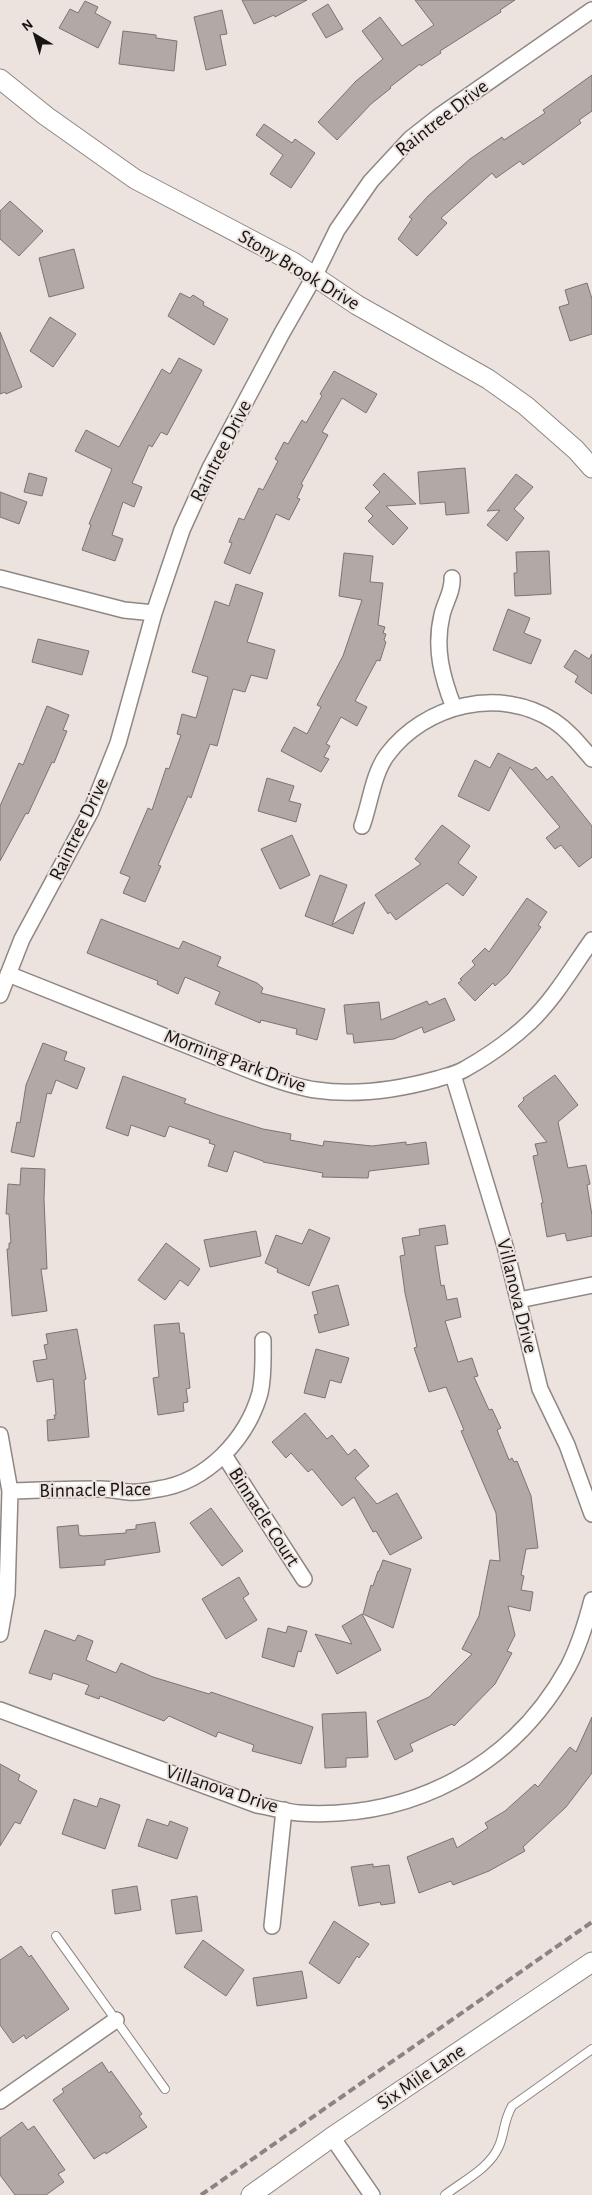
<svg xmlns="http://www.w3.org/2000/svg" width="592" height="2195" font-family="'Alegreya Sans',sans-serif">
<style>
.building{fill:#b2a9a6;stroke:#7c7470}
.lines{fill:none;stroke-linecap:round;stroke-linejoin:round}
.service-casing{stroke:#8f8783;stroke-width:10}
.minor-casing{stroke:#8f8783;stroke-width:18}
.tertiary-casing{stroke:#8f8783;stroke-width:21}
.service{stroke:#fff;stroke-width:8}
.minor{stroke:#fff;stroke-width:15}
.tertiary{stroke:#fff;stroke-width:19}
.rail{stroke:#8b8582;stroke-width:4;stroke-dasharray:8 4;stroke-linecap:butt}
.labels{text-anchor:middle;dominant-baseline:central;stroke-width:4;stroke-linejoin:round;paint-order:stroke}
.street-label{font-size:20px;fill:#181514;stroke:#ece3df}
</style>
<rect width="100%" height="100%" fill="#ece3df"/>
<!-- building -->
<path class="building" d="M 242,0 L 307,0 L 275,17 L 274,15 L 254,24 Z
M 415,0 L 515,0 L 500,10 L 501,12 L 440,51 L 441,53 L 421,66 L 420,64 L 390,87 L 391,88 L 371,104 L 337,140 L 318,122 L 356,81 L 383,59 L 362,31 L 380,17 L 402,46 L 434,25 Z
M 85,1 L 98,7 L 95,13 L 111,22 L 98,48 L 59,28 L 70,9 L 78,13 Z
M 328,4 L 343,29 L 326,38 L 312,14 Z
M 222,10 L 227,34 L 220,35 L 226,65 L 206,70 L 194,17 Z
M 123,31 L 156,35 L 156,38 L 177,41 L 174,71 L 119,64 Z
M 592,75 L 592,111 L 579,120 L 581,123 L 523,165 L 520,161 L 496,178 L 492,173 L 441,218 L 447,223 L 417,256 L 398,239 L 412,219 L 409,217 L 428,196 L 470,159 L 502,137 L 504,140 L 545,113 L 543,110 Z
M 264,124 L 292,143 L 295,139 L 315,153 L 291,188 L 270,174 L 283,155 L 256,135 Z
M 10,201 L 43,231 L 19,256 L 0,239 L 0,211 Z
M 74,249 L 84,288 L 49,297 L 39,258 Z
M 587,283 L 592,299 L 592,334 L 570,341 L 559,307 L 569,304 L 565,290 Z
M 180,293 L 190,298 L 193,295 L 204,302 L 203,305 L 228,319 L 214,345 L 168,316 Z
M 50,317 L 76,334 L 53,367 L 30,351 Z
M 0,332 L 22,387 L 6,394 L 5,392 L 0,394 Z
M 179,358 L 202,370 L 167,435 L 161,432 L 152,447 L 149,445 L 132,483 L 142,487 L 134,507 L 123,502 L 112,535 L 123,539 L 115,561 L 82,550 L 91,525 L 89,524 L 112,469 L 75,451 L 86,430 L 119,447 L 162,369 L 170,374 Z
M 334,371 L 377,394 L 366,413 L 342,398 L 322,432 L 328,435 L 301,484 L 303,485 L 297,498 L 300,499 L 289,520 L 276,514 L 250,574 L 224,563 L 232,543 L 229,542 L 239,518 L 244,520 L 259,488 L 263,490 L 278,461 L 275,459 L 284,442 L 288,444 L 302,420 L 306,423 L 322,396 L 320,394 Z
M 465,468 L 469,513 L 446,515 L 445,502 L 420,504 L 418,472 Z
M 29,473 L 47,478 L 42,496 L 24,492 Z
M 384,473 L 416,504 L 386,506 L 408,528 L 393,545 L 368,521 L 373,516 L 365,508 L 380,492 L 373,485 Z
M 516,474 L 533,487 L 514,509 L 524,518 L 507,541 L 487,525 L 500,510 L 487,511 Z
M 0,492 L 27,502 L 19,524 L 0,517 Z
M 549,551 L 551,594 L 515,596 L 514,573 L 517,573 L 516,552 Z
M 344,553 L 373,556 L 370,582 L 383,583 L 378,625 L 385,627 L 383,633 L 386,634 L 384,640 L 386,642 L 380,661 L 377,660 L 355,701 L 367,707 L 357,726 L 341,717 L 326,744 L 330,746 L 324,757 L 329,759 L 321,772 L 281,751 L 294,727 L 307,734 L 321,707 L 317,705 L 343,656 L 362,600 L 339,596 Z
M 236,584 L 263,593 L 247,642 L 275,650 L 267,679 L 251,675 L 245,692 L 233,689 L 217,746 L 210,744 L 191,798 L 188,796 L 158,865 L 161,866 L 145,902 L 123,893 L 130,877 L 120,873 L 148,808 L 152,810 L 166,768 L 169,769 L 181,735 L 177,734 L 182,714 L 196,718 L 208,677 L 192,672 L 215,601 L 229,606 Z
M 508,609 L 530,618 L 524,633 L 541,640 L 531,664 L 493,650 Z
M 38,639 L 89,651 L 82,675 L 32,662 Z
M 575,650 L 589,659 L 592,654 L 592,694 L 575,682 L 578,676 L 564,667 Z
M 47,706 L 69,715 L 63,730 L 67,731 L 54,763 L 52,762 L 28,814 L 26,813 L 0,861 L 0,806 L 19,763 L 23,765 Z
M 498,753 L 532,770 L 536,767 L 547,780 L 552,776 L 592,826 L 592,857 L 579,867 L 561,845 L 555,849 L 546,838 L 560,827 L 510,767 L 489,811 L 458,796 L 475,760 L 490,768 Z
M 267,778 L 294,786 L 289,801 L 301,804 L 296,822 L 258,811 Z
M 442,825 L 470,846 L 458,863 L 477,877 L 463,896 L 447,883 L 396,920 L 390,912 L 388,914 L 375,895 L 421,864 L 415,859 Z
M 292,835 L 310,875 L 280,889 L 261,849 Z
M 320,875 L 347,885 L 332,925 L 365,902 L 353,934 L 305,916 Z
M 527,898 L 547,912 L 538,925 L 541,927 L 508,974 L 495,986 L 493,983 L 475,1001 L 458,983 L 462,980 L 460,979 L 475,965 L 472,961 L 485,948 L 489,952 Z
M 101,919 L 179,949 L 183,941 L 221,957 L 217,966 L 257,983 L 263,988 L 261,993 L 325,1009 L 317,1040 L 296,1034 L 297,1029 L 261,1020 L 260,1023 L 215,1004 L 220,992 L 185,977 L 178,994 L 157,984 L 158,981 L 87,953 Z
M 445,998 L 455,1020 L 424,1033 L 422,1027 L 394,1039 L 354,1043 L 353,1034 L 347,1034 L 344,1005 L 379,1002 L 381,1020 L 427,1001 L 429,1005 Z
M 43,1043 L 67,1052 L 64,1060 L 85,1068 L 77,1089 L 56,1080 L 51,1094 L 47,1093 L 34,1157 L 11,1152 L 17,1122 L 20,1123 L 26,1085 Z
M 555,1075 L 578,1105 L 558,1122 L 568,1168 L 586,1165 L 590,1184 L 587,1185 L 592,1215 L 592,1236 L 567,1241 L 565,1233 L 547,1237 L 541,1203 L 543,1203 L 533,1156 L 538,1155 L 535,1144 L 547,1142 L 518,1106 L 524,1100 L 523,1098 Z
M 123,1076 L 186,1099 L 184,1103 L 218,1115 L 263,1129 L 291,1134 L 290,1140 L 323,1146 L 324,1141 L 372,1146 L 406,1142 L 406,1145 L 426,1142 L 429,1164 L 369,1171 L 368,1178 L 322,1177 L 323,1173 L 263,1162 L 263,1161 L 234,1151 L 227,1172 L 208,1166 L 215,1145 L 209,1143 L 210,1140 L 169,1126 L 165,1137 L 131,1125 L 128,1136 L 106,1128 Z
M 21,1168 L 45,1169 L 44,1199 L 47,1269 L 41,1269 L 47,1311 L 12,1316 L 7,1249 L 9,1249 L 9,1243 L 11,1243 L 9,1214 L 6,1214 L 8,1184 L 20,1185 Z
M 445,1225 L 448,1244 L 435,1246 L 441,1286 L 444,1285 L 447,1300 L 457,1298 L 461,1317 L 445,1321 L 458,1362 L 472,1358 L 478,1376 L 474,1377 L 489,1410 L 492,1409 L 501,1428 L 497,1430 L 509,1460 L 512,1458 L 514,1462 L 517,1461 L 531,1496 L 538,1548 L 526,1549 L 521,1575 L 524,1576 L 521,1590 L 533,1592 L 530,1611 L 508,1606 L 515,1635 L 507,1651 L 512,1653 L 495,1684 L 454,1726 L 452,1724 L 410,1744 L 413,1751 L 395,1760 L 377,1721 L 429,1697 L 472,1654 L 462,1649 L 479,1616 L 490,1560 L 500,1561 L 496,1513 L 461,1431 L 464,1430 L 446,1387 L 429,1392 L 414,1348 L 417,1347 L 405,1293 L 400,1256 L 405,1255 L 402,1238 L 420,1235 L 419,1229 Z
M 309,1229 L 330,1238 L 309,1286 L 277,1272 L 278,1269 L 265,1263 L 276,1235 L 302,1244 Z
M 256,1231 L 261,1256 L 210,1267 L 204,1240 Z
M 166,1243 L 200,1269 L 188,1286 L 180,1280 L 165,1300 L 138,1280 Z
M 338,1285 L 349,1325 L 319,1333 L 314,1315 L 318,1314 L 312,1292 Z
M 179,1323 L 180,1333 L 184,1333 L 190,1388 L 186,1389 L 188,1402 L 183,1403 L 184,1411 L 158,1415 L 153,1378 L 159,1377 L 154,1325 Z
M 77,1329 L 86,1379 L 84,1380 L 89,1437 L 48,1441 L 47,1420 L 55,1419 L 54,1415 L 56,1415 L 53,1379 L 37,1382 L 33,1361 L 47,1359 L 44,1345 L 48,1344 L 46,1334 Z
M 316,1349 L 349,1358 L 341,1383 L 330,1380 L 325,1398 L 304,1393 Z
M 305,1413 L 327,1439 L 332,1435 L 348,1455 L 355,1449 L 369,1466 L 355,1478 L 377,1504 L 397,1493 L 422,1538 L 390,1555 L 376,1531 L 373,1532 L 354,1497 L 342,1506 L 312,1469 L 308,1472 L 291,1453 L 286,1458 L 272,1442 Z
M 211,1508 L 243,1551 L 222,1566 L 190,1523 Z
M 155,1522 L 160,1552 L 105,1560 L 105,1565 L 60,1568 L 57,1527 L 78,1525 L 79,1535 L 83,1536 L 126,1533 L 126,1530 L 136,1529 L 136,1525 Z
M 383,1560 L 411,1569 L 393,1628 L 363,1614 L 371,1585 L 373,1586 L 378,1571 L 379,1571 Z
M 239,1577 L 249,1594 L 243,1598 L 257,1620 L 226,1639 L 202,1599 Z
M 362,1614 L 381,1650 L 337,1674 L 315,1634 L 352,1644 L 342,1626 Z
M 288,1626 L 307,1631 L 301,1652 L 298,1651 L 294,1667 L 262,1657 L 268,1628 L 286,1633 Z
M 45,1630 L 75,1641 L 78,1635 L 93,1641 L 86,1660 L 116,1673 L 121,1663 L 153,1677 L 209,1694 L 211,1692 L 313,1727 L 301,1764 L 252,1751 L 254,1745 L 218,1732 L 216,1737 L 169,1716 L 164,1721 L 108,1699 L 100,1696 L 99,1699 L 85,1694 L 89,1685 L 53,1673 L 51,1680 L 29,1673 Z
M 366,1712 L 368,1757 L 346,1758 L 346,1767 L 325,1768 L 322,1714 Z
M 592,1717 L 592,1773 L 566,1807 L 523,1847 L 525,1851 L 489,1871 L 453,1885 L 451,1881 L 419,1893 L 407,1857 L 453,1838 L 457,1848 L 488,1828 L 485,1823 L 505,1811 L 535,1784 L 538,1787 L 570,1747 L 576,1752 Z
M 0,1764 L 20,1775 L 18,1780 L 37,1791 L 20,1824 L 15,1822 L 0,1846 Z
M 100,1798 L 120,1805 L 105,1849 L 62,1834 L 74,1799 L 97,1807 Z
M 147,1819 L 168,1826 L 170,1821 L 188,1828 L 177,1859 L 138,1846 Z
M 373,1864 L 373,1867 L 389,1865 L 395,1903 L 381,1905 L 380,1902 L 359,1906 L 351,1867 Z
M 137,1886 L 141,1910 L 115,1914 L 112,1890 Z
M 197,1896 L 202,1931 L 176,1934 L 171,1900 Z
M 334,1921 L 369,1944 L 359,1958 L 357,1956 L 339,1984 L 309,1963 Z
M 203,1940 L 244,1970 L 226,1996 L 184,1967 Z
M 21,1946 L 29,1957 L 31,1955 L 69,2009 L 26,2039 L 24,2035 L 13,2043 L 0,2025 L 0,1960 Z
M 302,1971 L 307,1998 L 257,2006 L 253,1978 Z
M 102,2062 L 109,2073 L 111,2071 L 142,2114 L 139,2116 L 147,2127 L 106,2154 L 105,2152 L 94,2159 L 53,2100 L 64,2092 L 62,2089 Z
M 22,2122 L 28,2130 L 34,2126 L 65,2170 L 58,2174 L 64,2182 L 46,2195 L 15,2195 L 0,2175 L 0,2138 Z"/>
<g class="lines">
<!-- service casing -->
<g class="service-casing">
<path id="service" d="M 56,1936 L 165,2089
M 445,2195 C 463,2181 490,2168 499,2146 C 505,2132 503,2122 512,2106 L 592,2049"/>
</g>
<!-- minor casing -->
<g class="minor-casing">
<path id="minor" d="M 0,578 L 124,610 L 154,613
M 452,578 C 453,591 445,602 442,615 C 434,648 442,677 454,708
M 362,826 C 370,804 373,774 387,755 C 425,704 500,686 554,721 C 569,731 580,745 592,759
M 8,974 L 254,1072 C 274,1079 294,1087 316,1090 C 357,1096 397,1090 437,1079 C 446,1076 457,1074 465,1069 C 488,1056 511,1040 530,1022 C 555,998 572,968 592,940
M 0,995 L 22,939 L 91,811 L 118,743 L 154,613 L 182,530 L 210,468 L 282,333 L 314,277 L 337,230 L 371,181 L 410,139 L 438,117 L 592,10
M 453,1075 L 505,1246 L 540,1389 L 567,1445 L 592,1514
M 519,1300 L 592,1285
M 0,1435 L 10,1491 L 7,1594 L 0,1634
M 224,1455 L 304,1579
M 10,1491 C 41,1490 71,1489 101,1489 C 110,1489 119,1491 128,1492 C 137,1493 148,1491 158,1489 C 207,1482 247,1439 260,1393 C 264,1376 263,1357 263,1340
M 0,1710 L 257,1805 C 271,1807 285,1812 299,1813 C 411,1820 513,1767 568,1667 C 579,1646 586,1623 592,1600
M 272,1926 L 284,1810
M 0,2101 L 116,2020
M 332,2137 L 372,2195"/>
</g>
<!-- tertiary casing -->
<g class="tertiary-casing">
<path id="tertiary" d="M 0,79 L 46,116 L 135,179 L 293,262 L 357,305 L 488,379 L 526,406 L 576,450 L 592,468
M 251,2195 L 332,2137 L 592,1962"/>
</g>
<!-- service -->
<use href="#service" class="service"/>
<!-- minor -->
<use href="#minor" class="minor"/>
<!-- tertiary -->
<use href="#tertiary" class="tertiary"/>
<!-- rail -->
<path class="rail" d="M 201,2195 L 592,1922"/>
</g>
<g class="labels">
<!-- street labels -->
<g class="street-label">
<text transform="translate(442 118) rotate(-38)">Raintree Drive</text>
<text transform="translate(299 270) rotate(31)">Stony Brook Drive</text>
<text transform="translate(221 451) rotate(-63)">Raintree Drive</text>
<text transform="translate(79 829) rotate(-64)">Raintree Drive</text>
<text transform="translate(235 1061) rotate(20)">Morning Park Drive</text>
<text transform="translate(517 1296) rotate(76)">Villanova Drive</text>
<text transform="translate(95 1490) rotate(-1)">Binnacle Place</text>
<text transform="translate(264 1517) rotate(57)">Binnacle Court</text>
<text transform="translate(222 1789) rotate(18)">Villanova Drive</text>
<text transform="translate(421 2077) rotate(-34)">Six Mile Lane</text>
</g>
</g>
<!-- north arrow -->
<g transform="translate(35 35) rotate(322)" stroke="#ece3df" stroke-width="4" paint-order="stroke">
<path d="M0-4L9 19L0 12L-9 19Z" fill="#181514"/>
<text y="-8" font-size="14" font-weight="bold" text-anchor="middle" fill="#181514">N</text>
</g>
</svg>
